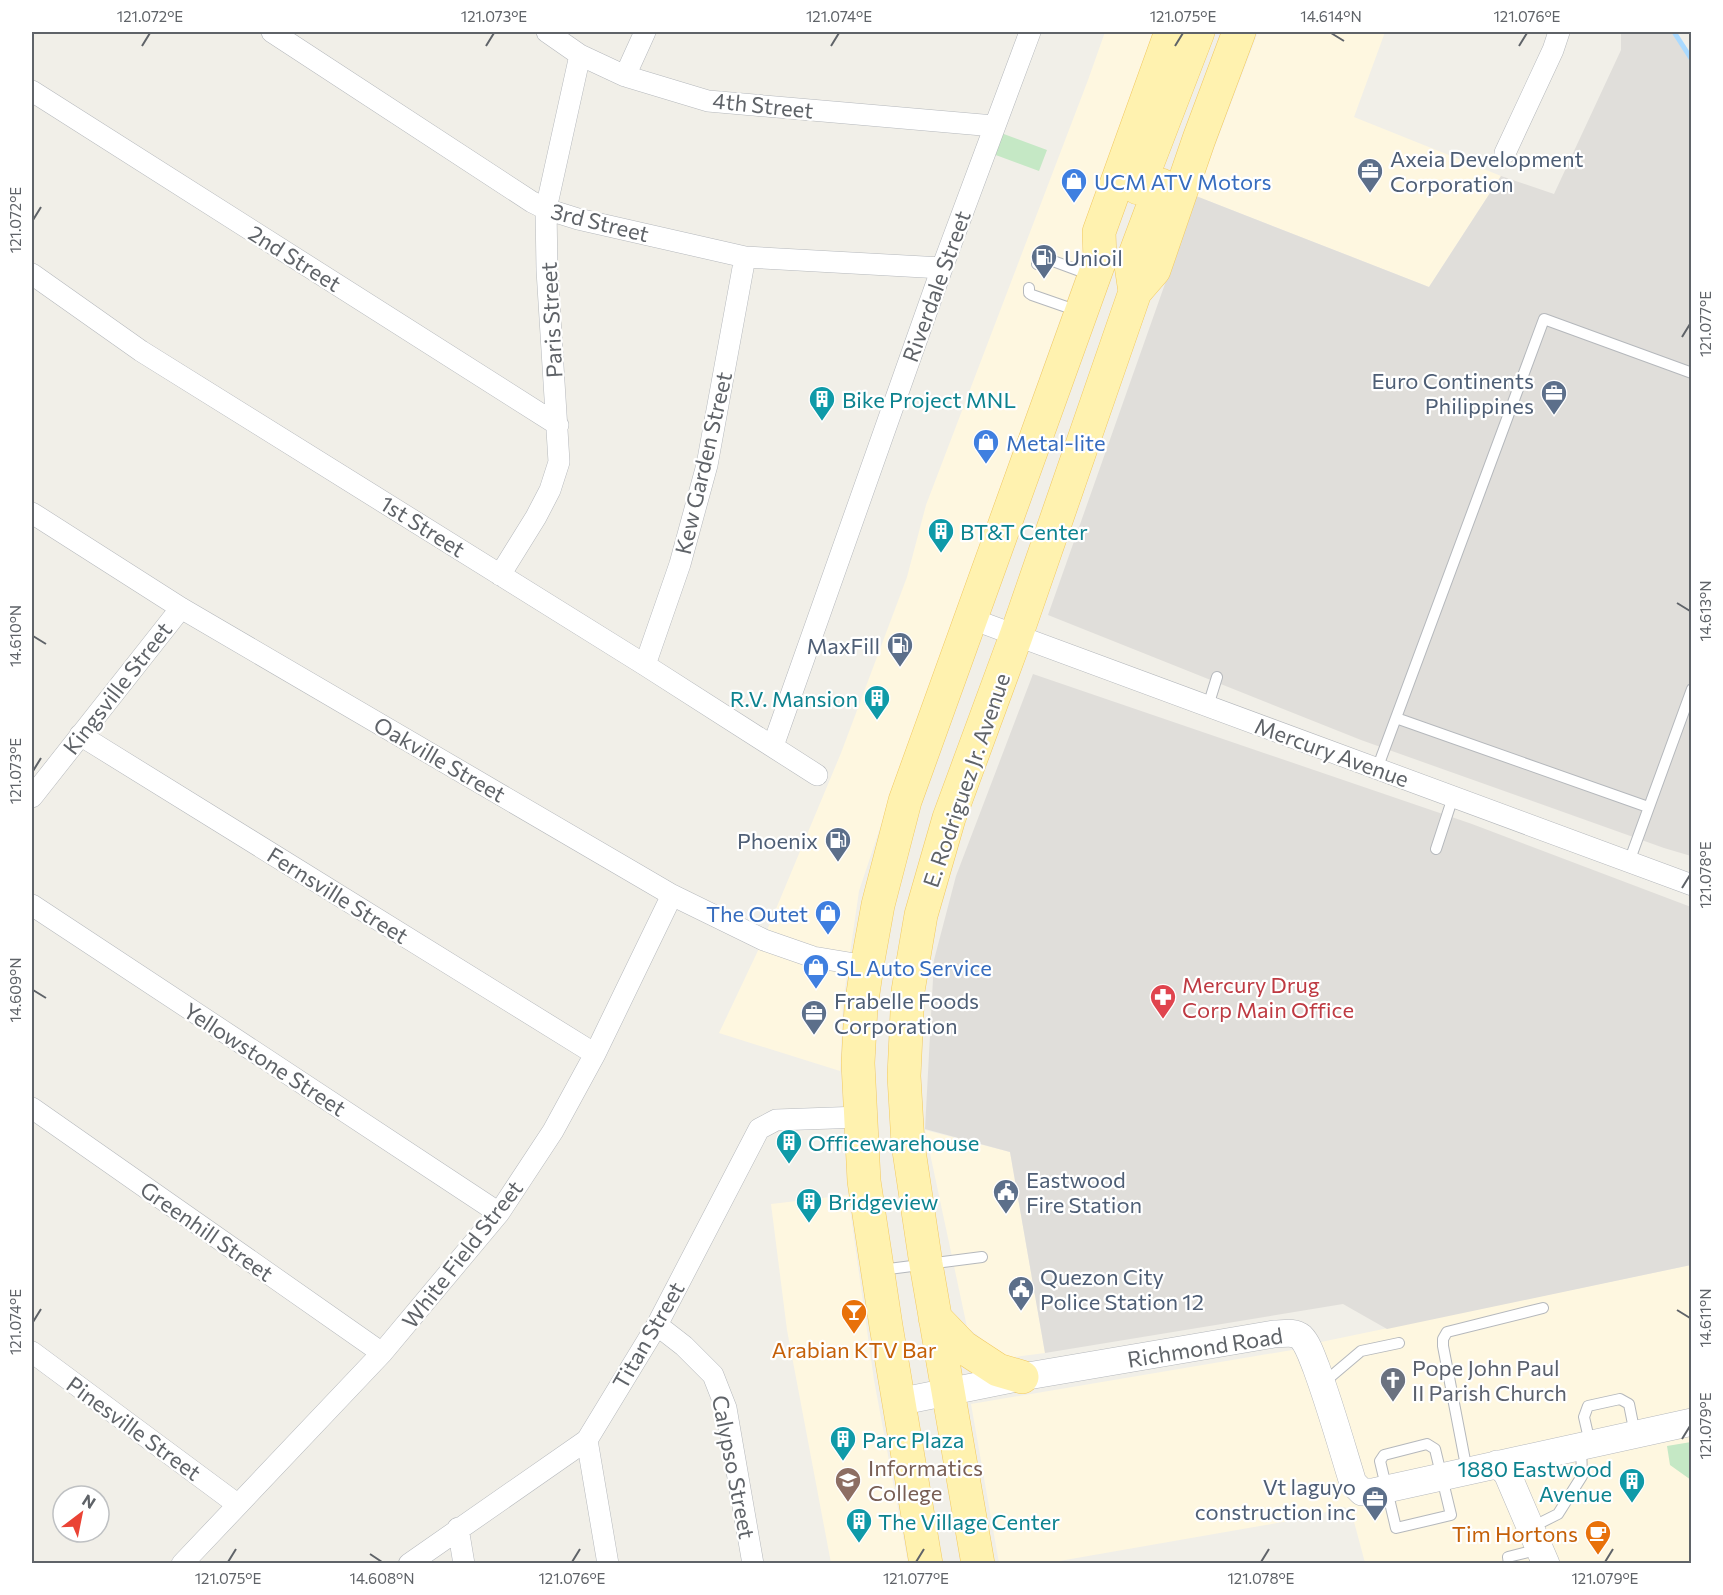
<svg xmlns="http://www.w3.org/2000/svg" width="1723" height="1595" font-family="Commissioner,sans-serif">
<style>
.commercial{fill:#fef7e0}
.industrial{fill:#e0deda}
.green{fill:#c5e8c5}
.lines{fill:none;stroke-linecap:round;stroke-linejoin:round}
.stream{stroke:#aadaff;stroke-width:5}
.service-casing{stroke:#b5b8bc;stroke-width:12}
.minor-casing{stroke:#b5b8bc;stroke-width:22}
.tertiary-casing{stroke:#b5b8bc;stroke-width:28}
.primary-casing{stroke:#f2c960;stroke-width:34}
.service{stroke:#fff;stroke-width:10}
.minor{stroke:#fff;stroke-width:21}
.tertiary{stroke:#fff;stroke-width:27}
.primary{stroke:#fff2af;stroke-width:33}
.ticks{fill:none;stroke:#5f6368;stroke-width:2}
.labels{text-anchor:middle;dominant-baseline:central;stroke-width:4.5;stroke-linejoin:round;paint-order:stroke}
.street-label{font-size:22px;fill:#5f6368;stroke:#fff}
.service-label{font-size:22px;fill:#4e5e75;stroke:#fff;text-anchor:start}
.shop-label{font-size:22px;fill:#366cbe;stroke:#fff;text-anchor:start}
.culture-label{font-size:22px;fill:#0d838f;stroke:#fff;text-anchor:start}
.health-label{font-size:22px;fill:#be3a42;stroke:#fff;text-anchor:start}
.food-label{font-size:22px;fill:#c56008;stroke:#fff}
.worship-label{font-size:22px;fill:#5b616d;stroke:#fff;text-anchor:start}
.education-label{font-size:22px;fill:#785e54;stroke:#fff;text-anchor:start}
.neatline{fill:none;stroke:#5f6368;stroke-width:2}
.ticks-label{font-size:15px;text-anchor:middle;fill:#5f6368}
</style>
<rect width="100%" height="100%" fill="#f1efe8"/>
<!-- commercial -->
<path class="commercial" d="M 1105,32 L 1163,32 L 902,762 L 859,891 L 843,1002 L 840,1071 L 719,1033 L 763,940 L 841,753 L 907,577 L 926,505 L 1088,80 Z
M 1258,32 L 1385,32 L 1354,117 L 1501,176 L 1429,287 L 1196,196 Z
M 925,1130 L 1010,1152 L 1045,1353 L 1006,1358 L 967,1327 Z
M 848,1195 L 874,1380 L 908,1563 L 831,1563 L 787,1330 L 771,1204 Z
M 1691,1265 L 1691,1563 L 1365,1563 L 1352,1514 L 1345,1507 L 1300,1519 L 1048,1563 L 999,1563 L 971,1404 L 1298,1349 L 1321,1342 Z"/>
<!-- industrial -->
<path class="industrial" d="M 1621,32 L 1674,32 L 1692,62 L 1691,856 L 1664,848 L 1361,740 L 1048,615 L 1196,196 L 1429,287 L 1501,176 L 1554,194 L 1621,50 Z
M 1033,674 L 1472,824 L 1691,907 L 1691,1265 L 1387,1329 L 1343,1304 L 1045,1353 L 1010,1152 L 925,1129 L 934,960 L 956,876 Z"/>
<!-- green -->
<path class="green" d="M 1001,133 L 1047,150 L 1039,171 L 993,154 Z
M 1691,1442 L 1692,1442 L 1691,1480 L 1670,1465 L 1667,1446 Z"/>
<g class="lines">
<!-- stream -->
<path class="stream" d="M 1674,32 L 1692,60"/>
<!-- service casing -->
<g class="service-casing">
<path id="service" d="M 1037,264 L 1038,259 L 1041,258 L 1045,258 L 1091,275
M 1029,288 L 1029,293 L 1032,295 L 1078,311
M 1208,706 L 1217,677
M 1396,718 L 1648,807
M 1377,769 L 1544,319 L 1692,373
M 1436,849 L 1453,797
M 1629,862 L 1692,689
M 881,1270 L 982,1257
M 1322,1384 L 1361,1351 L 1399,1343
M 1590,1443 L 1584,1417 L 1588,1406 L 1620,1399 L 1629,1404 L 1635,1434
M 1427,1444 L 1435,1449 L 1451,1515 L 1396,1528 L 1380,1461 L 1384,1455 Z
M 1467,1471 L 1443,1346 L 1443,1339 L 1447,1332 L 1543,1308
M 1532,1527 L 1558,1514 L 1582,1476 L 1581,1446
M 1509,1564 L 1508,1557 L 1540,1549"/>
</g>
<!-- minor casing -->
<g class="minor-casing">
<path id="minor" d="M 272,32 L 532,202 L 546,209 L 578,219 L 745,257 L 942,268
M 547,32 L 580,55 L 625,76 L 708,101 L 994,126
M 625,76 L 645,32
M 32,91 L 558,425
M 1505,153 L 1553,50 L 1559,32
M 32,274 L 141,351 L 645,665 L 817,775
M 32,513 L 181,608 L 672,895 L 764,940 L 813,957 L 867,966
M 500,575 L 536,517 L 550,490 L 559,462 L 547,270 L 546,209 L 580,55
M 972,619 L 1692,885
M 645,665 L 680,564 L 707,465 L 745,257
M 80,735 L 595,1054
M 773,746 L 942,268 L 1030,32
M 32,797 L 181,608
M 32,905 L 499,1213
M 32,1108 L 382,1353
M 657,1325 L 684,1346 L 713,1375 L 726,1408 L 753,1564
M 32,1352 L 237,1504
M 587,1440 L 608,1564
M 458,1528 L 464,1564
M 182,1564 L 382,1353 L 499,1213 L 553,1131 L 595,1054 L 672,895
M 409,1564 L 587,1440 L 657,1325 L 759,1129 L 776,1120 L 861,1117"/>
</g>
<!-- tertiary casing -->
<g class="tertiary-casing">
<path id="tertiary" d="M 898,1402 L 1022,1377 L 1274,1334 C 1283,1334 1294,1331 1301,1337 C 1308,1344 1312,1357 1316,1367 C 1330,1405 1341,1444 1353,1483 L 1362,1492 L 1373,1492 L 1692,1422
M 1497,1464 L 1507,1473 L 1546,1564"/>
</g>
<!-- primary casing -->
<g class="primary-casing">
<path id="primary" d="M 1138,188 L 1198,32
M 1135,292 L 1131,265 L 1161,185
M 935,1318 L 963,1347 L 998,1370 L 1022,1377
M 926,1564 L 886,1326 L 864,1181 L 858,1063 L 861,1007 L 867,966 L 878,905 L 905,801 L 1100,260 L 1099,232 L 1171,32
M 978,1564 L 926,1264 L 908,1144 L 904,1076 L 908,991 L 921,915 L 949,818 L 1016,636 L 1135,292 L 1154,270 L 1199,139 L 1239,32"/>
</g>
<!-- service -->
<use href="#service" class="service"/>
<!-- minor -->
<use href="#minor" class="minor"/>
<!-- tertiary -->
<use href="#tertiary" class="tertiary"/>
<!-- primary -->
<use href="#primary" class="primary"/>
</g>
<!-- ticks -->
<path class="ticks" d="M 1331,33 L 1344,41M 142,46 L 150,33M 486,46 L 494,33M 831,46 L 839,33M 1175,46 L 1183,33M 1519,46 L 1527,33M 33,220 L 41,207M 1682,337 L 1690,324M 1677,603 L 1690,611M 33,636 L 46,644M 33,771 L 41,758M 1682,888 L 1690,875M 33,990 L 46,998M 1677,1310 L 1690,1318M 33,1322 L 41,1309M 1682,1439 L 1690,1426M 370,1554 L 382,1562M 228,1562 L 236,1549M 572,1562 L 580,1549M 916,1562 L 924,1549M 1261,1562 L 1269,1549M 1605,1562 L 1613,1549"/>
<!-- icons -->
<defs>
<g id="office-pin" transform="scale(1.35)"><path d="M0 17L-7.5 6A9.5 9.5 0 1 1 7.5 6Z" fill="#5c6f8a" stroke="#fff"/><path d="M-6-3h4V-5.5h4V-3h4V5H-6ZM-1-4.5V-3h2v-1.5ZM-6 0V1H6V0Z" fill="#fff"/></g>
<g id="shop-pin" transform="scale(1.35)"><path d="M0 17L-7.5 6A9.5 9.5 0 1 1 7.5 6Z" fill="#3f7fe0" stroke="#fff"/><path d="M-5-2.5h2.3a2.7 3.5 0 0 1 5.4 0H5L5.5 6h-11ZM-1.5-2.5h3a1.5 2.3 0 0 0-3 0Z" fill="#fff"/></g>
<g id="fuel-pin" transform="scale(1.35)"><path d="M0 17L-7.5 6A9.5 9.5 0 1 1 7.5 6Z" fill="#5c6f8a" stroke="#fff"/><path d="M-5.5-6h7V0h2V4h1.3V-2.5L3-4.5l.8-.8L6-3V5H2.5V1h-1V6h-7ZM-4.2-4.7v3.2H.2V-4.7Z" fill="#fff"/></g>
<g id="building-pin" transform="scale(1.35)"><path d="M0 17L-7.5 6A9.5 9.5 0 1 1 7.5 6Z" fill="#0f9aa8" stroke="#fff"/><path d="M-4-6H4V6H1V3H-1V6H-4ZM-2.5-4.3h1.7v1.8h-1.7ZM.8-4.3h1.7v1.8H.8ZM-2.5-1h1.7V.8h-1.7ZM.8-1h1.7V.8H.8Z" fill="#fff"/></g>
<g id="pharmacy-pin" transform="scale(1.35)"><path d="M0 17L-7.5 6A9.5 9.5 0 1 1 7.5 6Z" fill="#e0444e" stroke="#fff"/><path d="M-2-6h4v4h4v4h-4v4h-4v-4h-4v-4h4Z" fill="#fff"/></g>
<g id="civic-pin" transform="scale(1.35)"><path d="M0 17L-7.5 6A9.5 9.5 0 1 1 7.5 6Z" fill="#5c6f8a" stroke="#fff"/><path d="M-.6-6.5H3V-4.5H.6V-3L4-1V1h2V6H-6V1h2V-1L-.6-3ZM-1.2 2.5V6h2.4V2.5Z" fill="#fff"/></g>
<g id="bar-pin" transform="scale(1.35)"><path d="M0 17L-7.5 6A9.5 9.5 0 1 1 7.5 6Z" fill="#e8710a" stroke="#fff"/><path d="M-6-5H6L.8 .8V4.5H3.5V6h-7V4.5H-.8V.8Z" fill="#fff"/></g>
<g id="church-pin" transform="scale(1.35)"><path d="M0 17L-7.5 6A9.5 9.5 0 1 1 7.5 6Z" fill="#6b7280" stroke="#fff"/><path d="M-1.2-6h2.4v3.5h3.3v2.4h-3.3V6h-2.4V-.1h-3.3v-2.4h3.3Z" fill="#fff"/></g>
<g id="university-pin" transform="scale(1.35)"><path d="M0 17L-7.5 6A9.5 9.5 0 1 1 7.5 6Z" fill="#8d6e63" stroke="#fff"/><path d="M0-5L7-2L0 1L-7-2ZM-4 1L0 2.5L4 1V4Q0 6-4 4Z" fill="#fff"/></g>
<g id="cafe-pin" transform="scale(1.35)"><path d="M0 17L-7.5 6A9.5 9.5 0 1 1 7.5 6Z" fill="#e8710a" stroke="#fff"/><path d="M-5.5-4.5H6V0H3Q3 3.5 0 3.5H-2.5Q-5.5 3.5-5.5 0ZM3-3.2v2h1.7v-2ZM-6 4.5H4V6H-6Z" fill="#fff"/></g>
</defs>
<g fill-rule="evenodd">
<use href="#office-pin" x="1370" y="171"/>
<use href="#shop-pin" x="1074" y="181"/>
<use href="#fuel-pin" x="1044" y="257"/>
<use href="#office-pin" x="1554" y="393"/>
<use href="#building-pin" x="822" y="399"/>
<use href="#shop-pin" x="986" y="442"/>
<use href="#building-pin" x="941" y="531"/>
<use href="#fuel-pin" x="900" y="645"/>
<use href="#building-pin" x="877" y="698"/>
<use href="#fuel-pin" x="838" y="840"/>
<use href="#shop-pin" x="828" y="913"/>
<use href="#shop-pin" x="816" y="967"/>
<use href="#pharmacy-pin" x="1163" y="997"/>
<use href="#office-pin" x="814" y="1013"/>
<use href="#building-pin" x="789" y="1142"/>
<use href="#civic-pin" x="1006" y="1192"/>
<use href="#building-pin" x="809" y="1201"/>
<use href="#civic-pin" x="1021" y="1289"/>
<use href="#bar-pin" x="854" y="1312"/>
<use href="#church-pin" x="1393" y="1380"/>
<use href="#building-pin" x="843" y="1439"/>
<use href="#university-pin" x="848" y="1480"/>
<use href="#building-pin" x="1632" y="1481"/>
<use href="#office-pin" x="1375" y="1499"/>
<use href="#building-pin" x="859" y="1521"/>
<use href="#cafe-pin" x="1598" y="1533"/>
</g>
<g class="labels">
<!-- street labels -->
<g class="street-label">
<text transform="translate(763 105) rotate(6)">4th Street</text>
<text transform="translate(600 222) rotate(14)">3rd Street</text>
<text transform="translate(295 258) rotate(32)">2nd Street</text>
<text transform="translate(936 286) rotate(-70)">Riverdale Street</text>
<text transform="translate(551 320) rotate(-93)">Paris Street</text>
<text transform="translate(703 463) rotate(-77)">Kew Garden Street</text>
<text transform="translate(423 526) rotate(32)">1st Street</text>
<text transform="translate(117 688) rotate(-52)">Kingsville Street</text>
<text transform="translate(1332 752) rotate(20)">Mercury Avenue</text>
<text transform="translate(440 759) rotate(30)">Oakville Street</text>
<text transform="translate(966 780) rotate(-71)">E. Rodriguez Jr. Avenue</text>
<text transform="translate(338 895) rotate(32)">Fernsville Street</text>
<text transform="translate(265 1059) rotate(33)">Yellowstone Street</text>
<text transform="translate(207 1231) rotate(35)">Greenhill Street</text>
<text transform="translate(462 1254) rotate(-52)">White Field Street</text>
<text transform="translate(648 1335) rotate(-60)">Titan Street</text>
<text transform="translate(1205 1347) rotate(-9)">Richmond Road</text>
<text transform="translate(134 1428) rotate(36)">Pinesville Street</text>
<text transform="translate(734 1467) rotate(79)">Calypso Street</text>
</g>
<!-- service labels -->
<g class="service-label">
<text x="1390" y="158">Axeia Development<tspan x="1390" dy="25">Corporation</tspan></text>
<text x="1064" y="257">Unioil</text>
<text x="1534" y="380" text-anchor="end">Euro Continents<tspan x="1534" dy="25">Philippines</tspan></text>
<text x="880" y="645" text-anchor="end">MaxFill</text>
<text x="818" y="840" text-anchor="end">Phoenix</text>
<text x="834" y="1000">Frabelle Foods<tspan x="834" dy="25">Corporation</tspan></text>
<text x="1026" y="1179">Eastwood<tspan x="1026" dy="25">Fire Station</tspan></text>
<text x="1040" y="1276">Quezon City<tspan x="1040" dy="25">Police Station 12</tspan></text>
<text x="1356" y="1486" text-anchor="end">Vt laguyo<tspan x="1356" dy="25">construction inc</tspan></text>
</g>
<!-- shop labels -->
<g class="shop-label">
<text x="1094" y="181">UCM ATV Motors</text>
<text x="1006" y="442">Metal-lite</text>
<text x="808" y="913" text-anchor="end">The Outet</text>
<text x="836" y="967">SL Auto Service</text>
</g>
<!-- culture labels -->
<g class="culture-label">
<text x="842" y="399">Bike Project MNL</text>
<text x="960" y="531">BT&amp;T Center</text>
<text x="858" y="698" text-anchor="end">R.V. Mansion</text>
<text x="808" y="1142">Officewarehouse</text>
<text x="828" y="1201">Bridgeview</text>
<text x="862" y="1439">Parc Plaza</text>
<text x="1612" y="1468" text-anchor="end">1880 Eastwood<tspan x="1612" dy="25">Avenue</tspan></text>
<text x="878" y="1521">The Village Center</text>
</g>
<!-- health labels -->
<g class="health-label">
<text x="1182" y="984">Mercury Drug<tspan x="1182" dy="25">Corp Main Office</tspan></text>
</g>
<!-- food labels -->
<g class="food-label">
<text x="854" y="1349">Arabian KTV Bar</text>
<text x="1578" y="1533" text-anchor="end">Tim Hortons</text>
</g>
<!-- worship labels -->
<g class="worship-label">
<text x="1412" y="1367">Pope John Paul<tspan x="1412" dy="25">II Parish Church</tspan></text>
</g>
<!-- education labels -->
<g class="education-label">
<text x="868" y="1467">Informatics<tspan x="868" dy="25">College</tspan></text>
</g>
</g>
<!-- border -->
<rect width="1723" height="1595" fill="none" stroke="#ffffff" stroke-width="66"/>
<!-- north arrow -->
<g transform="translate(81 1514) rotate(32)"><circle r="28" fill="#ffffff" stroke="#bfc1c3" stroke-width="1.5"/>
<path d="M0-4.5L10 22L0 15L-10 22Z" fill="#ea4335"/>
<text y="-9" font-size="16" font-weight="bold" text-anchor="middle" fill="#5f6368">N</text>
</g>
<rect x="33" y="33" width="1657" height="1529" class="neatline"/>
<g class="ticks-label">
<text x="150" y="22">121.072°E</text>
<text x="494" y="22">121.073°E</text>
<text x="839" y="22">121.074°E</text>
<text x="1183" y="22">121.075°E</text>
<text x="1331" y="22">14.614°N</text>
<text x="1527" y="22">121.076°E</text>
<text transform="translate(16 220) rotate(-90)" y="5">121.072°E</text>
<text transform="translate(1706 324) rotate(-90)" y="5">121.077°E</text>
<text transform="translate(1706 611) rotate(-90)" y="5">14.613°N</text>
<text transform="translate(16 636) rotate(-90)" y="5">14.610°N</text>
<text transform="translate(16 771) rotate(-90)" y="5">121.073°E</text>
<text transform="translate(1706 875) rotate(-90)" y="5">121.078°E</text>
<text transform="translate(16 990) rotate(-90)" y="5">14.609°N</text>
<text transform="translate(1706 1318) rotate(-90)" y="5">14.611°N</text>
<text transform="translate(16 1322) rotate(-90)" y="5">121.074°E</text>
<text transform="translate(1706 1426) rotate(-90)" y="5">121.079°E</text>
<text x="228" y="1584">121.075°E</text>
<text x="382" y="1584">14.608°N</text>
<text x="572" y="1584">121.076°E</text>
<text x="916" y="1584">121.077°E</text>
<text x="1261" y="1584">121.078°E</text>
<text x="1605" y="1584">121.079°E</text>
</g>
</svg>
